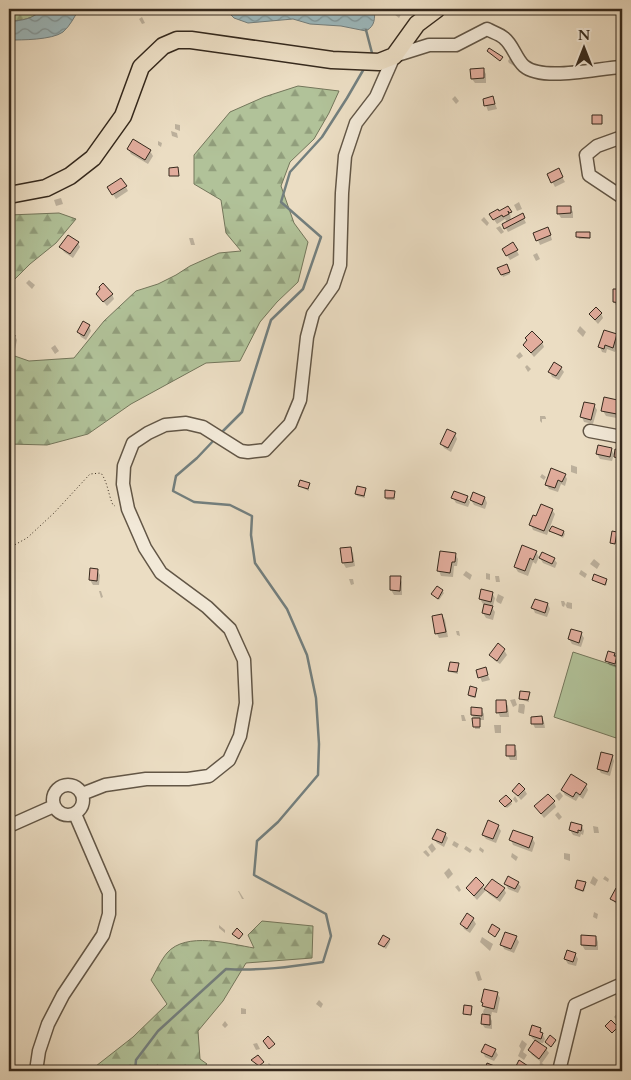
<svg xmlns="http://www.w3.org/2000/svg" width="631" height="1080" font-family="Cardo,serif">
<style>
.grass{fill:#b1c299;stroke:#73765b}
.forest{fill:url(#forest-firs);stroke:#73765b}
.water{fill:url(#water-waves);stroke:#737f7e}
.shadow{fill:#0003;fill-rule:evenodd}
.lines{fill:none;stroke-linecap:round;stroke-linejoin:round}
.stream{stroke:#737f7e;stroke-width:2.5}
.building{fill:#e2ad9d;stroke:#35291d}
.minor-casing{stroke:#625646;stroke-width:15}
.major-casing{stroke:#35291d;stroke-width:19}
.path{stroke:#35291d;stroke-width:1;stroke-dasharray:1 2.5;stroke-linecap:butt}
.minor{stroke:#f2e9d8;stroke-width:12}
.major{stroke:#ebddc3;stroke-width:16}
</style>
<defs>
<pattern id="forest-firs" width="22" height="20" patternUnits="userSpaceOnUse" patternTransform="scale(1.25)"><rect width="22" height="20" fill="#b1c299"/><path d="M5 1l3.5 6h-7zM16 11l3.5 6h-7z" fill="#919e7c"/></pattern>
<pattern id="water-waves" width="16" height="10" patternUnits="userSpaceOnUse" patternTransform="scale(1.25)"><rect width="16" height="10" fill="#9cb9be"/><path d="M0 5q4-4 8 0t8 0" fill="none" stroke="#80969a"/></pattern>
</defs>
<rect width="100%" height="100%" fill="#ebddc3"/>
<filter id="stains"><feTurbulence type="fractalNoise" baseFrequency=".004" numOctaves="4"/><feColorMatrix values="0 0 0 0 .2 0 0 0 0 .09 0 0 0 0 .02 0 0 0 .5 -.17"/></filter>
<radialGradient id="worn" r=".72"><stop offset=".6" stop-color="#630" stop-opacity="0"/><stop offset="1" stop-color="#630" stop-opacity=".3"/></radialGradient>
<!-- grass -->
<path class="grass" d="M 573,652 L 622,668 L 622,740 L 554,717 Z"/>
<!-- forest -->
<path class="forest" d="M 9,9 L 42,9 C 34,19 21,21 9,21 Z
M 298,86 L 339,91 L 329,113 L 314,139 L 290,162 L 281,186 L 294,223 L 308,242 L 298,282 L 277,302 L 260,322 L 240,361 L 206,363 L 131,404 L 88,434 L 47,445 L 9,444 L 9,354 L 29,361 L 74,358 L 104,321 L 136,291 L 158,284 L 176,275 L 190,266 L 219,253 L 241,251 L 226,233 L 221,200 L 194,184 L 194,155 L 230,112 L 264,97 Z
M 59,213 L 76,219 L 56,243 L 30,264 L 9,285 L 9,215 Z
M 262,921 L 313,926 L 312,958 L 246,963 L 223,1001 L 198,1031 L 200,1059 L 207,1064 L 198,1071 L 96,1071 L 96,1066 L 133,1037 L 167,1004 L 151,980 C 156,971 161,960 167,953 C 186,931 230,944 254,948 L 248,935 Z"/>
<!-- water -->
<path class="water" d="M 42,9 L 79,9 C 75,16 70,26 63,32 C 52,40 22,40 9,40 L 9,21 C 21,21 34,19 42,9 Z
M 225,9 L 375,9 C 374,19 376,25 366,31 L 341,26 L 310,24 L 293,19 L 248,23 L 234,18 Z"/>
<!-- shadow -->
<path class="shadow" d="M 129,9 L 143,9 L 143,14 L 132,15 Z
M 398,9 L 401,9 L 403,11 L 399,18 L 394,14 Z
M 142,17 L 145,23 L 142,24 L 139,19 Z
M 510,58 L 517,61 L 516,67 L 509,63 L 508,61 Z
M 483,69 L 486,74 L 486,83 L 475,83 L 472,79 Z
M 455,96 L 459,101 L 456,104 L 452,99 Z
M 493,98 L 497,109 L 488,111 L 484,100 Z
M 175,124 L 180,125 L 180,131 L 175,129 Z
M 171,131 L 177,133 L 178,138 L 172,136 Z
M 158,141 L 162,143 L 161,147 L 158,145 Z
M 128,149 L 150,151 L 153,156 L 148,164 L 131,154 Z
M 558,170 L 565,182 L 555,187 L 549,175 Z
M 126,187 L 128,191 L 116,199 L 109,188 Z
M 61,198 L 63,204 L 56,206 L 54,200 Z
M 519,202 L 522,209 L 517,211 L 514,205 Z
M 570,207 L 573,212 L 573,218 L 561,218 L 558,213 Z
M 508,208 L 514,219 L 522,215 L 526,223 L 508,232 L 504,225 L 508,223 L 505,219 L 497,224 L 491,215 L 499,213 ZM 510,212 L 514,219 L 511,221 Z
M 484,217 L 489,223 L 487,226 L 481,220 Z
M 500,226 L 504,232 L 501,234 L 496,228 Z
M 550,233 L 552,240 L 540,245 L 538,240 Z
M 590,233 L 590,239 L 579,239 L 578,237 Z
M 189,238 L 193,238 L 195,245 L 191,245 Z
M 78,243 L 80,247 L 73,258 L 64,252 L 61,247 Z
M 513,244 L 519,255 L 510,260 L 503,249 Z
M 537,253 L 540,259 L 536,261 L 533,255 Z
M 506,266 L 510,274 L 503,277 L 499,269 Z
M 29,280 L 35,285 L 32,289 L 26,283 Z
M 614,290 L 622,291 L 622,307 L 617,307 L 614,302 Z
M 97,294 L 112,294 L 114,299 L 107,306 Z
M 601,313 L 603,318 L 598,324 L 590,315 Z
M 89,326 L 91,331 L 86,340 L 81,337 L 78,332 Z
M 580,326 L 586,332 L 583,337 L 577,331 Z
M 9,334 L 15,336 L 17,340 L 14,354 L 9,353 Z
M 617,335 L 619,340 L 615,352 L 607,349 L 606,353 L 602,352 L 600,347 Z
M 542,342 L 544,347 L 534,357 L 524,345 Z
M 55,345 L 59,351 L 55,354 L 51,348 Z
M 520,352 L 523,356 L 519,359 L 516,356 Z
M 527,365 L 531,369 L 528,372 L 525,367 Z
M 561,368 L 564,372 L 559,380 L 552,377 L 550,372 Z
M 605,399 L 622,402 L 622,419 L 606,416 L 603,411 Z
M 594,405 L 597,410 L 593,424 L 584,422 L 582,417 Z
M 540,416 L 545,416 L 546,418 L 546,419 L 542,419 L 542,423 L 540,421 Z
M 455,434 L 457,439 L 451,452 L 444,448 L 441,443 Z
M 611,449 L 615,456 L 616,450 L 622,452 L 622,462 L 618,461 L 614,454 L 612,461 L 600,459 L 597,454 Z
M 571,465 L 577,467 L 577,474 L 571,472 Z
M 542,474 L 546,477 L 544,480 L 540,477 Z
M 565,475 L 567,479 L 565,486 L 561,484 L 558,492 L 549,489 L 546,484 Z
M 309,484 L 309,491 L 299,486 Z
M 365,489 L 365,498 L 357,496 L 356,494 Z
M 394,492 L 395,500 L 387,500 L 386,498 Z
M 474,494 L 485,498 L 487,503 L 485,509 L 474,505 L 471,500 Z
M 467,497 L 470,502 L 468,507 L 456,503 L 453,498 Z
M 552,510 L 555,514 L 547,535 L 533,530 L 531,525 L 537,518 Z
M 551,531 L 564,532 L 565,534 L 563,538 Z
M 613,532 L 622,535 L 622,543 L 611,542 Z
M 350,548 L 353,553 L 355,566 L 346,568 L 343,563 Z
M 536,552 L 539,557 L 536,564 L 533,562 L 528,576 L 518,572 L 515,567 Z
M 455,554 L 458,559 L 457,566 L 454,566 L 453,577 L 441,576 L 439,571 Z
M 540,558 L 554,559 L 557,563 L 555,568 L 543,563 Z
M 594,559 L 600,564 L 597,569 L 590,564 Z
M 97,570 L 100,575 L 99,585 L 93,585 L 90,580 Z
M 581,570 L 587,574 L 585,578 L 579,574 Z
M 466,571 L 472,575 L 470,580 L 463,575 Z
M 486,573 L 490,574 L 490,580 L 486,579 Z
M 495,576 L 499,576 L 500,582 L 496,582 Z
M 400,578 L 402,582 L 402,595 L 394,595 L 391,590 Z
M 349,579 L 353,579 L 354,584 L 351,585 Z
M 593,580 L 606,580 L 607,582 L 606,586 Z
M 99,591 L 101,591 L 103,597 L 101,598 Z
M 442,591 L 444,593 L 439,600 L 432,594 Z
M 492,593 L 496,600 L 498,594 L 504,597 L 501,604 L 497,602 L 495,598 L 493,606 L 491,606 L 495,612 L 493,620 L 486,618 L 483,613 L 485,604 L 483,604 L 480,599 Z
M 536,600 L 548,604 L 550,609 L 547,617 L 535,613 L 533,608 Z
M 561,601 L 564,601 L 566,605 L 567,602 L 572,603 L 572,609 L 567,608 L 565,604 L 564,607 L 562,606 Z
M 442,615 L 445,620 L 448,637 L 439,638 L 437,634 Z
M 456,631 L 459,631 L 460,636 L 457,635 Z
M 581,633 L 584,638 L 581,647 L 572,644 L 569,639 Z
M 498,645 L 504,650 L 507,655 L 500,664 L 494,660 L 491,655 Z
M 614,654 L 619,662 L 617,668 L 609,665 L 607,661 Z
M 458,665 L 458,674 L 450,672 L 449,670 Z
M 485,668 L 490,680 L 482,682 L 480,677 Z
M 476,689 L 476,698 L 470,697 L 469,695 Z
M 529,694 L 529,702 L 522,700 L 521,698 Z
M 515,699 L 517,705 L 513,707 L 510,700 Z
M 505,701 L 508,706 L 509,717 L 500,717 L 498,712 Z
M 519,704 L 524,704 L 525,706 L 524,714 L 520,713 L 518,712 Z
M 481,709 L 484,714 L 484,720 L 479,720 L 480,729 L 475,729 L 475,720 L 472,715 Z
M 461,715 L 464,715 L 466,721 L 462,721 Z
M 542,717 L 544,722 L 545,728 L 535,728 L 533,724 Z
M 494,725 L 501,725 L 501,733 L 495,733 Z
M 514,746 L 517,751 L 517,760 L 510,760 L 508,756 Z
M 612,756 L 614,761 L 610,776 L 601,773 L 598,768 Z
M 586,785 L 588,790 L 583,799 L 579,796 L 576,801 L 565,795 L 562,790 Z
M 524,789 L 527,794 L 521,800 L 513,791 Z
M 560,792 L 563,796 L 559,801 L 555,796 Z
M 515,796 L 518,801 L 516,803 L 513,799 Z
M 511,802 L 512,804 L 507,808 L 502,803 Z
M 554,802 L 556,807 L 544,818 L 535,806 Z
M 558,812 L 562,817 L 559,820 L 555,815 Z
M 498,826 L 501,831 L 496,843 L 486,839 L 483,835 Z
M 582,826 L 584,831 L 583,835 L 581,834 L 580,837 L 573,835 L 570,830 Z
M 593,826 L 598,827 L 599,833 L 594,833 Z
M 445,834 L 448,838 L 444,847 L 437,843 L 434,839 Z
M 532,838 L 535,843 L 532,852 L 513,845 L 511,840 Z
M 454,841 L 459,844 L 457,848 L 452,845 Z
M 432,843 L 436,849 L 432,853 L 428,847 Z
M 466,846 L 472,850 L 470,853 L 464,849 Z
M 480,847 L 484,850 L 483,853 L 479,850 Z
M 426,850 L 430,855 L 428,857 L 423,852 Z
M 512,853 L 518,857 L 516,861 L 511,857 Z
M 564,853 L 570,854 L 570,861 L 564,859 Z
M 618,854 L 622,855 L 622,863 L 617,860 Z
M 449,868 L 453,874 L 448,879 L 444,873 Z
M 593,876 L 598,880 L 595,886 L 590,883 Z
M 605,876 L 609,879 L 608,882 L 603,879 Z
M 9,879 L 13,887 L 15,917 L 9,920 Z
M 476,879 L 485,890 L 493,880 L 504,889 L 506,893 L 500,902 L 489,894 L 486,890 L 477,900 L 467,889 Z
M 518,883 L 521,887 L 518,893 L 508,889 L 506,884 Z
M 585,884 L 586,885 L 584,892 L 577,890 L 576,888 Z
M 458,885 L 461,890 L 459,892 L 455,887 Z
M 616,890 L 622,893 L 622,907 L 615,903 L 612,898 Z
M 238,891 L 239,891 L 244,899 L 242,899 Z
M 594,912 L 598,914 L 597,919 L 593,917 Z
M 468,915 L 473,919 L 476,924 L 470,933 L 464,929 L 462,924 Z
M 9,922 L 14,932 L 15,972 L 9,972 Z
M 219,925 L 225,930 L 225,933 L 219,928 Z
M 482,937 L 493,944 L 490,951 L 480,942 Z
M 516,937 L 519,942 L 514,953 L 504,949 L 502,944 Z
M 596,937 L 598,942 L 598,950 L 585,950 L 582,945 Z
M 389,940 L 390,942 L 386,949 L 379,944 Z
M 575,954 L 578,959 L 576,966 L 568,964 L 565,959 Z
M 479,971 L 482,980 L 478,981 L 475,972 Z
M 497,993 L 500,998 L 497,1013 L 492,1012 L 491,1016 L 489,1015 L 492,1021 L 492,1029 L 485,1028 L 482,1024 L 485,1016 L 483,1012 L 484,1009 L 485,1009 L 482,1002 Z
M 319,1000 L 323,1004 L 321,1008 L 316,1004 Z
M 241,1008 L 246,1009 L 246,1014 L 241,1014 Z
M 618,1012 L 622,1016 L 622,1020 L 620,1023 L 614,1017 Z
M 225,1021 L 228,1025 L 225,1028 L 222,1025 Z
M 540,1029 L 545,1039 L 543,1043 L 536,1042 L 546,1049 L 549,1053 L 542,1063 L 545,1066 L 544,1071 L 539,1071 L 540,1061 L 532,1055 L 529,1050 L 536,1041 L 533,1039 L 530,1035 Z
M 522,1040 L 527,1044 L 523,1052 L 527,1055 L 524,1060 L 518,1056 L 521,1049 L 519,1046 Z
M 257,1043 L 260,1049 L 256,1050 L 253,1044 Z
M 495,1050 L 498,1055 L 494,1061 L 485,1057 L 483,1052 Z
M 269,1063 L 274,1069 L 272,1070 L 268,1064 Z
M 572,1065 L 577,1068 L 575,1071 L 569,1071 Z"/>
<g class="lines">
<!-- stream -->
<path class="stream" d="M 366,30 L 372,53 L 371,56
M 221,433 L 242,412 L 271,320 L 303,289 L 321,237 L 281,202 L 290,172 L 322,137 L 347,98 L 365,67
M 135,1071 L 136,1060 L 158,1031 L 226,969 C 260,971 290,967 323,962 L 331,936 L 326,914 L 254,875 L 257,841 L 278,822 L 318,775 L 319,744 L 316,698 L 307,655 L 287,609 L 255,563 L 251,535 L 252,516 L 230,505 L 194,502 L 173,491 L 176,476 L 197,458 L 215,439"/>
</g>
<!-- building -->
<path class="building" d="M 489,48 L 503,57 L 500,61 L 487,51 Z
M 484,68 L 484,78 L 471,79 L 470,69 Z
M 493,96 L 495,104 L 484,106 L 483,99 Z
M 592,115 L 602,115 L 602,124 L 592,124 Z
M 133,139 L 151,150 L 145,160 L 127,149 Z
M 178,167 L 179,176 L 169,176 L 169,168 Z
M 559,168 L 563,177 L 551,183 L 547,174 Z
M 121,178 L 127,186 L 112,195 L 107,187 Z
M 508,206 L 512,212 L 509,213 L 508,211 L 509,214 L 503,217 L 502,215 L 493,220 L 489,214 L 498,209 L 499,211 Z
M 557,206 L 571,206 L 571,213 L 557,214 Z
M 523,213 L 525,218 L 504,229 L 502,224 Z
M 548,227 L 551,235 L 536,241 L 533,233 Z
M 576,232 L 590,232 L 590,238 L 576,237 Z
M 68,235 L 79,242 L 70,254 L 59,247 Z
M 513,242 L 518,250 L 506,256 L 502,249 Z
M 507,264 L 510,272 L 501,275 L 497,268 Z
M 103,283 L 113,294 L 103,302 L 96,294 L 100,289 L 99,287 Z
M 613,289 L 622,289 L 622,303 L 613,302 Z
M 596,307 L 602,313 L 595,320 L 589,314 Z
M 83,321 L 90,325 L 84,336 L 77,332 Z
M 604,330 L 617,334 L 613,348 L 605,345 L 604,349 L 598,347 Z
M 532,331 L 543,342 L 531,353 L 523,345 L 527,340 L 525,338 Z
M 9,333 L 15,335 L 12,350 L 9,349 Z
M 554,362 L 562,367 L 556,376 L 548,372 Z
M 604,397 L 622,401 L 622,415 L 601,411 Z
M 584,402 L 595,404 L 591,420 L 580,417 Z
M 447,429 L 456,433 L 448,448 L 440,444 Z
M 598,445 L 612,448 L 610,457 L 596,454 Z
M 615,449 L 622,451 L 622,459 L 614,457 Z
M 551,468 L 566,474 L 562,482 L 558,480 L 555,488 L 545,485 Z
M 300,480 L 310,483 L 308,489 L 298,486 Z
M 357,486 L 366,488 L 364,496 L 355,494 Z
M 385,490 L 395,491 L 394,498 L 385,498 Z
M 454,491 L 468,496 L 465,503 L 451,498 Z
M 473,492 L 485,497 L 482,505 L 470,500 Z
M 541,504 L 553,509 L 544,531 L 529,525 L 533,515 L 536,516 Z
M 552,526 L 564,531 L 562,536 L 549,531 Z
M 612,531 L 617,532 L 615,544 L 610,543 Z
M 522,545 L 537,551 L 533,560 L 530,558 L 525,571 L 514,567 Z
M 351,547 L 353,562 L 342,563 L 340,548 Z
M 440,551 L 456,553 L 455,562 L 452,562 L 450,573 L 437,571 Z
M 542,552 L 555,558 L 552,564 L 539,558 Z
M 90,568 L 98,569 L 97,581 L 89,580 Z
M 594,574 L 607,579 L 605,585 L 592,580 Z
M 390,576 L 401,576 L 400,591 L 390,590 Z
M 437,586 L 443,590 L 438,599 L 431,594 Z
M 481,589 L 493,592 L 491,602 L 479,599 Z
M 535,599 L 548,603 L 545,613 L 531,608 Z
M 484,604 L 493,606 L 490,615 L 482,613 Z
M 442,614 L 446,632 L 435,634 L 432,616 Z
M 571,629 L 582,632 L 579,643 L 568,639 Z
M 498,643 L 505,649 L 497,661 L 489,655 Z
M 608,651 L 615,653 L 614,656 L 617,656 L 615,664 L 605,661 Z
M 450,662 L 459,663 L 457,672 L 448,671 Z
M 486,667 L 488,675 L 478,678 L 476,670 Z
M 470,686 L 477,688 L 475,697 L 468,695 Z
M 520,691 L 530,692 L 528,700 L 519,699 Z
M 496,700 L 506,700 L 507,712 L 496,713 Z
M 471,707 L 482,708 L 482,716 L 471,715 Z
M 542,716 L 543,724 L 531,724 L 531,717 Z
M 472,718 L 480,718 L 480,727 L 473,727 Z
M 506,745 L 515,745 L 515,756 L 506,756 Z
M 601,752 L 613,755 L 608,772 L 597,769 Z
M 571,774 L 587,784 L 580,795 L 576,792 L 573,797 L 561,790 Z
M 519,783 L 525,789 L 518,796 L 512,791 Z
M 548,794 L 555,801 L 541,814 L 534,806 Z
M 506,795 L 512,801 L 505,807 L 499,801 Z
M 488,820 L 499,825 L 493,839 L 482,835 Z
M 571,822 L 582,825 L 581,831 L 578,830 L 578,833 L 569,830 Z
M 437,829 L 446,833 L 442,843 L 432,839 Z
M 513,830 L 533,837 L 529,848 L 509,840 Z
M 508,876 L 519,882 L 515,889 L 504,884 Z
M 476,877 L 484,885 L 474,896 L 466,888 Z
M 492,879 L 505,888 L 497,898 L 484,889 Z
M 577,880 L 586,882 L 583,891 L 575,888 Z
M 616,888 L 622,892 L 622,905 L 610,899 Z
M 467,913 L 474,918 L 467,929 L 460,924 Z
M 492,924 L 500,929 L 495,937 L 488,932 Z
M 237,928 L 243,934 L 239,939 L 232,934 Z
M 505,932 L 517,936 L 511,949 L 500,945 Z
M 383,935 L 390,939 L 384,947 L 378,944 Z
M 581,935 L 596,936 L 596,946 L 581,945 Z
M 567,950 L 576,953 L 573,962 L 564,959 Z
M 484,989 L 498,992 L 494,1009 L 482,1006 L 483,1003 L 481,1002 Z
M 464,1005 L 472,1006 L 471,1015 L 463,1014 Z
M 482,1014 L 490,1015 L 490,1025 L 481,1024 Z
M 611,1020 L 618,1027 L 612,1033 L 605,1026 Z
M 532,1025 L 541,1028 L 540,1032 L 543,1033 L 541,1039 L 529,1035 Z
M 550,1035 L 556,1040 L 551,1047 L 545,1042 Z
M 268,1036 L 275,1044 L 269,1049 L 263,1041 Z
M 535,1040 L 547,1048 L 539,1059 L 528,1050 Z
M 485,1044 L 496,1049 L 492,1057 L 481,1052 Z
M 258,1055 L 264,1062 L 259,1066 L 251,1060 Z
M 519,1060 L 531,1068 L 529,1071 L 519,1071 L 521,1068 L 516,1066 Z
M 487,1063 L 497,1067 L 495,1071 L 484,1071 Z"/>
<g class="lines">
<!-- minor casing -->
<g class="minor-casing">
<path id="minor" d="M 622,137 L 597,146 L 586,155 L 589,175 L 622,197
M 590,431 L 622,437
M53 800a15 15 0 1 1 30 0a15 15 0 1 1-30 0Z
M 82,794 L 105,785 L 146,779 L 188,779 L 209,776 L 229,760 L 240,736 L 246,703 L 244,660 L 230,629 L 207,607 L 161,573 L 145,548 L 128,509 L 123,484 L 124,466 L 133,443 L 148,433 L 165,425 L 186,423 L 203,427 L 241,451 L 248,452 L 265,450 L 290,424 L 300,400 L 307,337 L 313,314 L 333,286 L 340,265 L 342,193 L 345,156 L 356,123 L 376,97 L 394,56 L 429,45 L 456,45 L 487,29 C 492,32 500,34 504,38 C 513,45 516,59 524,66 C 543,82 598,68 622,67
M 9,826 L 54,806
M 36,1071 L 39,1051 L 48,1024 L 63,995 L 103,935 L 109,914 L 109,893 L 75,814
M 559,1071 L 575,1005 L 622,984"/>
</g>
<!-- major casing -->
<g class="major-casing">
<path id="major" d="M 9,195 L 46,188 L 70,176 L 93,158 L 123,116 L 141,67 L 163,46 L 177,40 L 191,40 L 332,60 L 379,62 L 394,56 L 417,24 L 437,9"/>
</g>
<!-- path -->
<path class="path" d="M 9,548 L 27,538 L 54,513 L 90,474 L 101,473 C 108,483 108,494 113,505 L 115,506"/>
<!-- minor -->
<use href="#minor" class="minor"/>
<!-- major -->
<use href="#major" class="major"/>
</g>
<!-- margin -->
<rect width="631" height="1080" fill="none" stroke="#ebddc3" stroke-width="30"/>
<rect x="10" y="10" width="611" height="1060" fill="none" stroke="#35291d" stroke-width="2.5"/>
<rect x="15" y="15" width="601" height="1050" fill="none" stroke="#35291d"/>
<!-- north arrow -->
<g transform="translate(584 48)" stroke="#f2e9d8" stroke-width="4" paint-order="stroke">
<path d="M0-4L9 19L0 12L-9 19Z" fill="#35291d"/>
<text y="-8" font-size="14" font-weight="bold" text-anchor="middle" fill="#35291d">N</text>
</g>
<rect width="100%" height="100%" filter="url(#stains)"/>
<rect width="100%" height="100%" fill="url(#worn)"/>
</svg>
